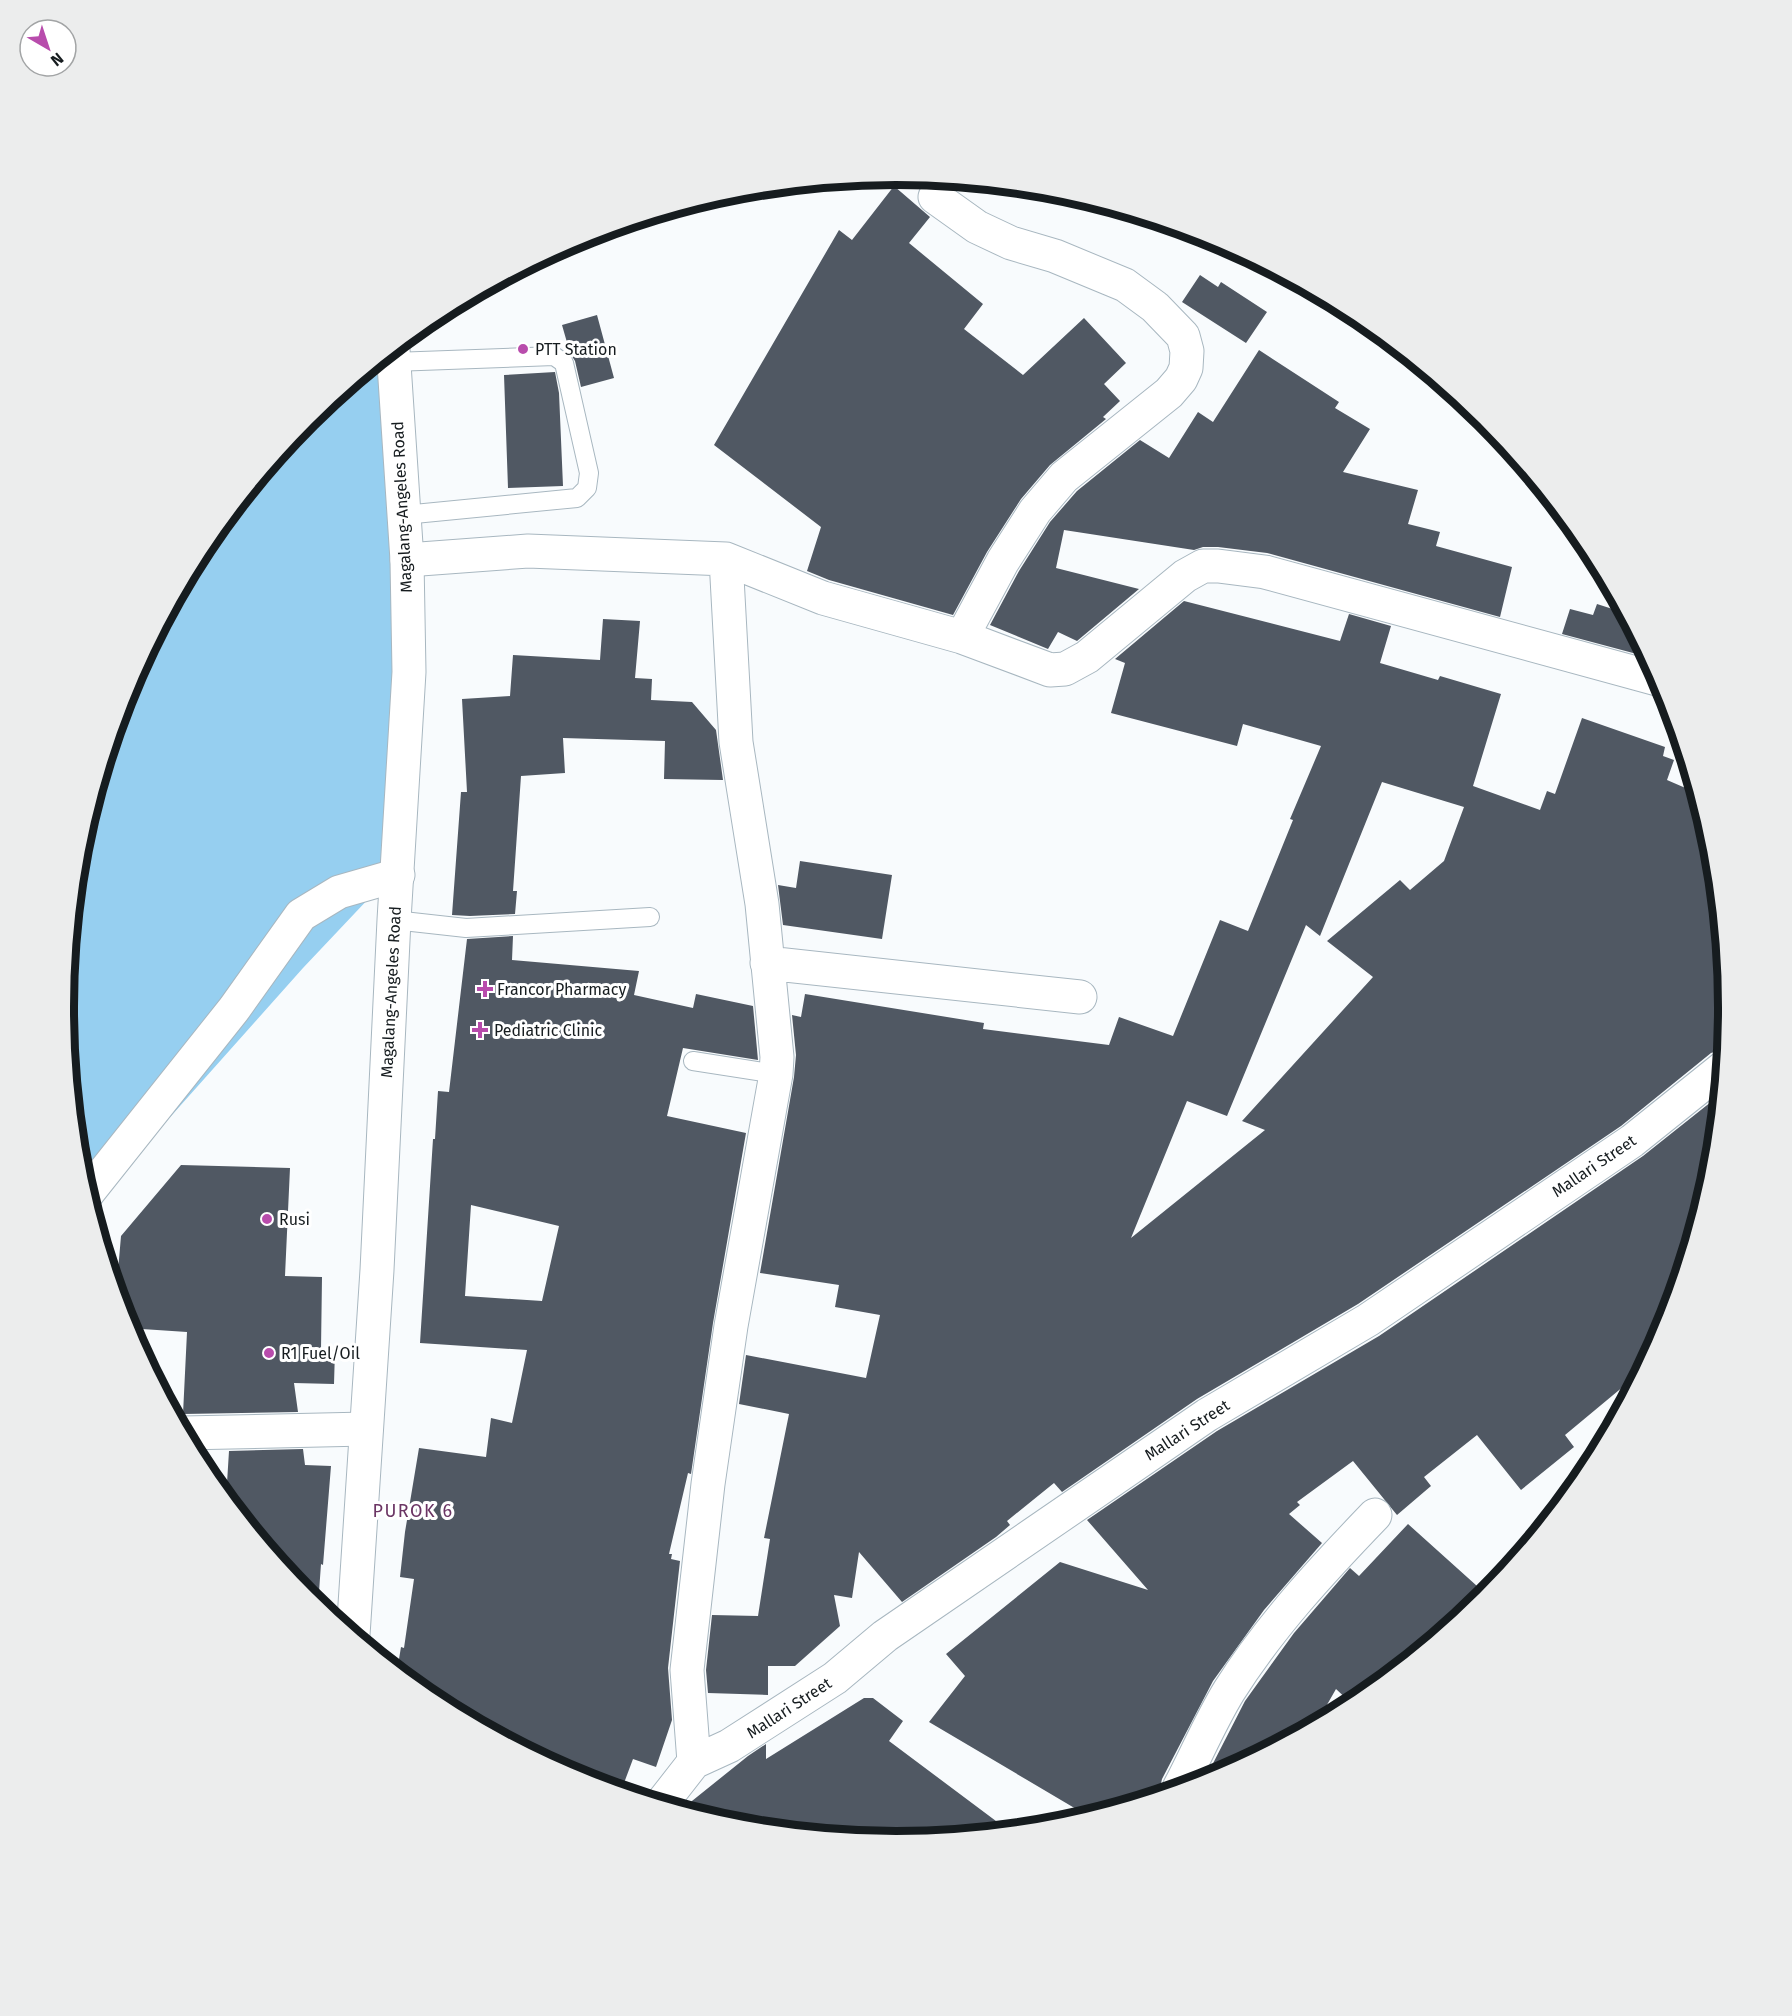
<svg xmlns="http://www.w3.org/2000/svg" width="1792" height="2016" font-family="'Fira Sans',sans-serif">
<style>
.green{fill:#96cff0}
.building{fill:#505863;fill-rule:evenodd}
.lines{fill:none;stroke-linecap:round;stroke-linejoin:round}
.service-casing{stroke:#a8b7c0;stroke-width:20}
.minor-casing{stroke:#a8b7c0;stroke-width:35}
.secondary-casing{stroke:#a8b7c0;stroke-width:35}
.service{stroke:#fff;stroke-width:18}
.minor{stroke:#fff;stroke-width:33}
.secondary{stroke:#fff;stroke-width:33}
.poi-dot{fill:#b84cac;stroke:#fff;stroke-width:2}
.labels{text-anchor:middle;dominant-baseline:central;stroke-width:6;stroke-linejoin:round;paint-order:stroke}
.poi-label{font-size:16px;fill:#161c1f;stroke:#fff;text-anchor:start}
.street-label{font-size:16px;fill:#161c1f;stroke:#fff}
.neighbourhood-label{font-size:18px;letter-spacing:1.5px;fill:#6b3564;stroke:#fff}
.rim{fill:none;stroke:#161c1f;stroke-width:8}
</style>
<rect width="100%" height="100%" fill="#f8fbfd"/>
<!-- green -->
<path class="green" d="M 383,356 L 399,593 L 389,877 L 303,968 L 90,1207 L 79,1170 L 63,1008 L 79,845 L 127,689 L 204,545 L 307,419 Z"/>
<!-- building -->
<path class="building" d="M 894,186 L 930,217 L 909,243 L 983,304 L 964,329 L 1023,375 L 1084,318 L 1126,363 L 1104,384 L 1120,401 L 1103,417 L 1106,419 L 1050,465 L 1021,499 L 987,552 L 953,615 L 829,580 L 807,571 L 821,527 L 714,445 L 839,230 L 852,240 Z
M 1200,275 L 1218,287 L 1221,282 L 1267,312 L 1246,343 L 1182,302 Z
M 597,315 L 614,378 L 581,387 L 575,361 L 570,353 L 562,325 Z
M 1259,350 L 1339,402 L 1335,408 L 1370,429 L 1343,472 L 1418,490 L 1408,524 L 1440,532 L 1436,546 L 1512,567 L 1500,617 L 1267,553 L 1218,547 L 1203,547 L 1194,550 L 1064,530 L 1056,568 L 1139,589 L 1077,641 L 1058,632 L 1048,649 L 990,625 L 1019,571 L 1050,522 L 1077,491 L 1140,440 L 1169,458 L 1198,412 L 1213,422 Z
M 555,372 L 559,393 L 563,486 L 508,488 L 504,375 Z
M 1184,601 L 1340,641 L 1349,614 L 1391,626 L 1380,663 L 1438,680 L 1440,676 L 1501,694 L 1473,786 L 1540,810 L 1547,791 L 1555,794 L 1582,718 L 1665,747 L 1663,756 L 1674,760 L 1667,780 L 1697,793 L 1713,846 L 1729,1008 L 1725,1050 L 1720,1050 L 1711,1053 L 1621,1126 L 1358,1304 L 1197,1399 L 1062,1492 L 1054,1483 L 1007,1521 L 1010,1525 L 996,1537 L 902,1602 L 859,1552 L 852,1598 L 834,1595 L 840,1626 L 795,1666 L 768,1666 L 768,1695 L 708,1693 L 706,1670 L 712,1615 L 758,1616 L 770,1539 L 764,1538 L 789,1414 L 739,1404 L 746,1355 L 866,1378 L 880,1315 L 835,1307 L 839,1285 L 760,1273 L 794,1077 L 796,1055 L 792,1015 L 801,1017 L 805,994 L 984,1023 L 983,1029 L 1109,1045 L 1119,1017 L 1173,1036 L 1220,920 L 1248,931 L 1293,820 L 1290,819 L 1321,746 L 1243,724 L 1237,746 L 1111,713 L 1125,663 L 1115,659 ZM 1382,782 L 1464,807 L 1444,861 L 1410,890 L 1400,880 L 1327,941 L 1373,977 L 1242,1121 L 1265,1130 L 1131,1238 L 1187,1101 L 1227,1116 L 1306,925 L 1320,936 Z
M 1597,604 L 1625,613 L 1648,657 L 1562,634 L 1570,609 L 1593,615 Z
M 603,619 L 640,621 L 635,678 L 652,679 L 651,700 L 692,702 L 716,730 L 723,780 L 664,779 L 665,741 L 563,738 L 565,773 L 521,776 L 513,891 L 517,891 L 515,914 L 470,916 L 452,915 L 461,792 L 467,792 L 462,699 L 510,696 L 513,655 L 600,660 Z
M 800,861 L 892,875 L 882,939 L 783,925 L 778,885 L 796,888 Z
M 513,936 L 512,960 L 639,971 L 634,995 L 693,1008 L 696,994 L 753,1006 L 758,1060 L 683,1048 L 667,1116 L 746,1133 L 713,1323 L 691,1474 L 688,1473 L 669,1554 L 672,1554 L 671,1559 L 680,1561 L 668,1668 L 672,1720 L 656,1767 L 633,1759 L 621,1791 L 577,1777 L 513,1743 L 433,1700 L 397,1671 L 401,1647 L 404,1648 L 414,1579 L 400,1577 L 405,1532 L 419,1448 L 486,1457 L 491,1418 L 512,1423 L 527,1350 L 420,1343 L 433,1139 L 435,1139 L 438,1091 L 449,1092 L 467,939 ZM 471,1205 L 559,1226 L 542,1301 L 465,1296 Z
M 1721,1094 L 1713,1171 L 1665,1327 L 1642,1371 L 1565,1435 L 1574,1447 L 1521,1490 L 1477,1435 L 1424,1477 L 1431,1486 L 1397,1515 L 1353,1461 L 1297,1502 L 1300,1505 L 1289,1514 L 1322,1543 L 1264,1610 L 1213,1681 L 1162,1779 L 1160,1788 L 1162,1794 L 1088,1816 L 929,1722 L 965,1676 L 946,1654 L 1060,1562 L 1148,1590 L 1087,1520 L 1217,1431 L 1379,1336 L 1643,1156 Z
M 181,1165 L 290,1168 L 285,1276 L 322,1277 L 321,1349 L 335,1350 L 334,1384 L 294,1383 L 298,1412 L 183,1414 L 187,1332 L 127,1328 L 126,1326 L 109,1271 L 118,1271 L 121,1236 Z
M 303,1449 L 305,1465 L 331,1466 L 323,1565 L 321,1564 L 318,1606 L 307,1597 L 226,1499 L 229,1451 Z
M 1408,1524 L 1487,1595 L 1359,1701 L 1352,1704 L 1336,1689 L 1316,1724 L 1214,1778 L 1204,1781 L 1245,1701 L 1294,1633 L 1350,1568 L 1359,1576 Z
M 864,1698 L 873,1698 L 903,1721 L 889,1741 L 1008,1830 L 895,1841 L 733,1825 L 682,1809 L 748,1756 L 766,1744 L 766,1759 Z"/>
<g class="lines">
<!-- service casing -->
<g class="service-casing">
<path id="service" d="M 393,362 L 554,356 L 564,363 L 589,473 L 587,488 L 577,498 L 404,515
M 394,920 L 466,928 L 650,917
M 693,1061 L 776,1074"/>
</g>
<!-- minor casing -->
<g class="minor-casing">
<path id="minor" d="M 935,197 L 977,227 L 1011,243 L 1055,256 L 1125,285 L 1155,307 L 1183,336 L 1187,351 L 1186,368 L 1181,379 L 1169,393 L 1064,477 L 1035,511 L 1003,561 L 962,637
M 407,560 L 528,551 L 726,559 L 823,598 L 962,637 L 1050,670 L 1065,669 L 1087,657 L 1185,576 L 1203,566 L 1218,566 L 1265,572 L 1661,680
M 767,963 L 1080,997
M 86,1195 L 234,1009 L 301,915 L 339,892 L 398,875
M 183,1433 L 366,1429
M 694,1762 L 687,1670 L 708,1484 L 731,1326 L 776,1074 L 777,1057 L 762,904 L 736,742 L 726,559
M 1179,1788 C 1196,1756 1210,1722 1229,1691 C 1270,1626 1322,1570 1375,1515
M 662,1803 L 694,1762 L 729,1746 L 835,1678 L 885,1636 L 1207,1415 L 1368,1320 L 1632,1141 L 1723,1068"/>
</g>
<!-- secondary casing -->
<g class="secondary-casing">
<path id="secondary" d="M 353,1635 L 377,1270 L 394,920 L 409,672 L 407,560 L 393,349"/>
</g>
<!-- service -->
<use href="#service" class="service"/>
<!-- minor -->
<use href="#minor" class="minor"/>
<!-- secondary -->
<use href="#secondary" class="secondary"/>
</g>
<!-- markers -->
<g class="poi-dot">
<circle cx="523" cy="349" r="6"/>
<path d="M482 980h6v6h6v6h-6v6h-6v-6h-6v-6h6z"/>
<path d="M477 1021h6v6h6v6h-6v6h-6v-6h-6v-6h6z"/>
<circle cx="267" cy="1219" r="6"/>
<circle cx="269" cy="1353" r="6"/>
</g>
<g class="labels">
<!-- poi labels -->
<g class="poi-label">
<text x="535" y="349">PTT Station</text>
<text x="497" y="989">Francor Pharmacy</text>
<text x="494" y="1030">Pediatric Clinic</text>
<text x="279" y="1219">Rusi</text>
<text x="281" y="1353">R1 Fuel/Oil</text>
</g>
<!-- street labels -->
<g class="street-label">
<text transform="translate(402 507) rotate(-93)">Magalang-Angeles Road</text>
<text transform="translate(391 992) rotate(-87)">Magalang-Angeles Road</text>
<text transform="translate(1594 1166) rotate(-34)">Mallari Street</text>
<text transform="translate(1187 1430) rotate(-33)">Mallari Street</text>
<text transform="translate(789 1708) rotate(-33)">Mallari Street</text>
</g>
<!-- neighbourhood labels -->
<g class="neighbourhood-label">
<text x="413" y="1511">PUROK 6</text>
</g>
</g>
<!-- crop -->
<path d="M0 0H1792V2016H0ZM896 185H896A822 822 0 0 1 1718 1007V1009A822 822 0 0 1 896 1831H896A822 822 0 0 1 74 1009V1007A822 822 0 0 1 896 185Z" fill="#eceded" fill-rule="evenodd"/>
<path class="rim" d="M896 185H896A822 822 0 0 1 1718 1007V1009A822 822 0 0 1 896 1831H896A822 822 0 0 1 74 1009V1007A822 822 0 0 1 896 185Z"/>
<!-- north arrow -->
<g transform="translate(48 48) rotate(141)"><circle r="28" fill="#ffffff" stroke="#a2a4a5" stroke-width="1.5"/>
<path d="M0-4.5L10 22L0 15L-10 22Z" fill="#b84cac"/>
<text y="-9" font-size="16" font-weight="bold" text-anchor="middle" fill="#161c1f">N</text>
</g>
</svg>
